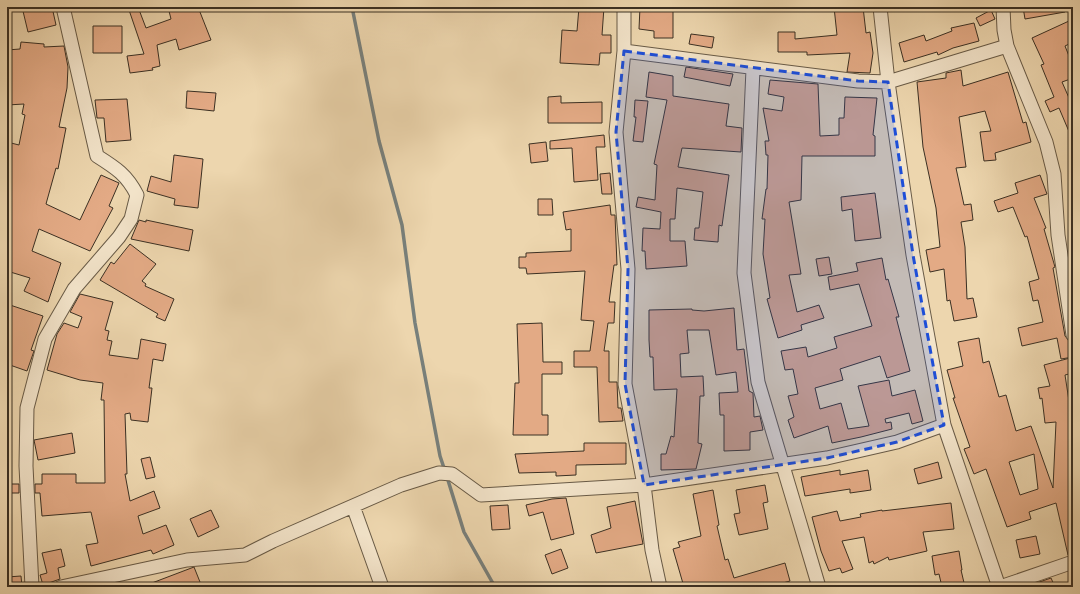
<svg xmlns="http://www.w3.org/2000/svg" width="1080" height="594" font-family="'Gentium Book Plus',serif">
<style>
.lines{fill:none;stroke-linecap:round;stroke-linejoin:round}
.stream{stroke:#78807c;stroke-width:3.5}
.building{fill:#e3aa85;stroke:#3b3023;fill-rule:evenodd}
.minor-casing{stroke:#685a46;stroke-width:15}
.minor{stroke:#f3e4ca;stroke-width:13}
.marked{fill:#1d4ed8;fill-opacity:0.2;stroke:#1d4ed8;stroke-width:3;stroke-dasharray:8 5;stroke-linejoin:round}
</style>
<rect width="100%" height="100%" fill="#edd6ae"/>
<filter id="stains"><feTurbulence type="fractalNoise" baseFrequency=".005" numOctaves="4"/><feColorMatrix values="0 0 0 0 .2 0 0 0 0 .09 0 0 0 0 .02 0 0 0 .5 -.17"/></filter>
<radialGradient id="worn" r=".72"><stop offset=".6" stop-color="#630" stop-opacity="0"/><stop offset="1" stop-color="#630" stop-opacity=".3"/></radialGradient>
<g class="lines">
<!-- stream -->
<path class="stream" d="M 352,7 L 379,141 L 402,225 L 415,323 L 440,456 L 445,471
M 447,477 L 464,532 L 495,587"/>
</g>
<!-- building -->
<path class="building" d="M 22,7 L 52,7 L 56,25 L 28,32 Z
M 128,7 L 138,7 L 146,28 L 171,19 L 168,7 L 198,7 L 211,40 L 179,50 L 176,39 L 157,45 L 160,66 L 152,68 L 153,70 L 130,73 L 127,56 L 144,54 Z
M 579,7 L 604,7 L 602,35 L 611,35 L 611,53 L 600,53 L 599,65 L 560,63 L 562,30 L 577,31 Z
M 640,7 L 673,7 L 673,38 L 654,38 L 654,31 L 639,29 Z
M 834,7 L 863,7 L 866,33 L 870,32 L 873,53 L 870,73 L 847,72 L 850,53 L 807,55 L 807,52 L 778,52 L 778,32 L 795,32 L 795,39 L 837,35 Z
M 1023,7 L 1065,7 L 1065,12 L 1025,19 Z
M 991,10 L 995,19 L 980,26 L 976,18 Z
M 1069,21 L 1073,30 L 1073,42 L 1065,46 L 1073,66 L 1073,78 L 1062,82 L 1073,107 L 1073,141 L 1059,108 L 1050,112 L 1045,101 L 1054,97 L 1041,65 L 1044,64 L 1032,38 Z
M 974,23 L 979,41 L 953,48 L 938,55 L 937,52 L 904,62 L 899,43 L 924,35 L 926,41 L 952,31 L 951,28 Z
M 93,26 L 122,26 L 122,53 L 93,53 Z
M 691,34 L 714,37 L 712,48 L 689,44 Z
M 21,42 L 44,44 L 44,47 L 64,46 L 68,67 L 67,88 L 59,127 L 66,128 L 58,169 L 56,168 L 46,204 L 80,220 L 101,175 L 119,183 L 109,206 L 113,208 L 90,251 L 39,229 L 32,251 L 61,263 L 48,302 L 24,291 L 30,278 L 7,271 L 7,142 L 19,145 L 25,115 L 22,114 L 24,104 L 7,105 L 7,50 L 20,49 Z
M 686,67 L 733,74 L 730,86 L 684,77 Z
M 961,70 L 963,86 L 1008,72 L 1023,123 L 1026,122 L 1031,142 L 995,153 L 996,160 L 984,161 L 980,132 L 991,131 L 985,111 L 959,117 L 966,167 L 956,168 L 964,205 L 971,204 L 973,220 L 961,222 L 965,247 L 967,299 L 973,298 L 977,317 L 954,321 L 950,300 L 947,301 L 944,269 L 930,272 L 926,250 L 940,247 L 936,208 L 923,147 L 917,82 L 946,78 L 946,73 Z
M 649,72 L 673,76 L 673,96 L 729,104 L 726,126 L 742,128 L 741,152 L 682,148 L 678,167 L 729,175 L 722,226 L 719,225 L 718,242 L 694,240 L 695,228 L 699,228 L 703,192 L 677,188 L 675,219 L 670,219 L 670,241 L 685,241 L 687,266 L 646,269 L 645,251 L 642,251 L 643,228 L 660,229 L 661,212 L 636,207 L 638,197 L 655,200 L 657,165 L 654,164 L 667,100 L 646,97 Z
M 770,80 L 818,84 L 820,136 L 839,135 L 839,118 L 844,118 L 845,97 L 877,98 L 873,135 L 875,136 L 875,156 L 802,156 L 801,200 L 789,202 L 801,274 L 789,275 L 797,312 L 819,305 L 824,318 L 801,325 L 802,330 L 778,338 L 767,299 L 770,298 L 763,254 L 765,219 L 762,219 L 766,189 L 767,189 L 768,155 L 766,155 L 765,141 L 769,141 L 763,108 L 782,111 L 784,97 L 768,94 Z
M 187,91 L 216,93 L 214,111 L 186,108 Z
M 561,96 L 561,103 L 602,102 L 602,123 L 548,123 L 548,97 Z
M 127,99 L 131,140 L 106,142 L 104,118 L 97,118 L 95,100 Z
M 635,100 L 648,101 L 643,142 L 633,141 L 636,117 L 634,117 Z
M 604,135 L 605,147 L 596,147 L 598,180 L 574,182 L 572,148 L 550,149 L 550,141 Z
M 546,142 L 548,161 L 531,163 L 529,144 Z
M 174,155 L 203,159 L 198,208 L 174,205 L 175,199 L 147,191 L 151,176 L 171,182 Z
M 610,173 L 612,194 L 602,194 L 600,174 Z
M 1040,175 L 1047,194 L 1034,198 L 1046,228 L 1044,229 L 1055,267 L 1053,268 L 1065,336 L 1070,342 L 1073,357 L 1061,359 L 1057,338 L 1022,346 L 1018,328 L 1043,322 L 1038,300 L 1033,301 L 1029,282 L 1039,279 L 1027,236 L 1025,237 L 1013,207 L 998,212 L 994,201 L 1018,193 L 1015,183 Z
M 875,193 L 881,238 L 855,241 L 852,209 L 842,211 L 841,197 Z
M 538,199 L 552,199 L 553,215 L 538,215 Z
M 610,205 L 611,215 L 615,215 L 617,265 L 614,265 L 609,302 L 615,302 L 614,323 L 608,323 L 604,351 L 609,351 L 609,382 L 617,382 L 618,408 L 621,408 L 623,421 L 599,422 L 597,367 L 574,367 L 574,351 L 590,351 L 594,321 L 581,320 L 585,271 L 527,274 L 526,268 L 519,268 L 519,257 L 526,257 L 526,253 L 571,251 L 571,229 L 566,230 L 563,212 Z
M 139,220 L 146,222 L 146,220 L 193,230 L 189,251 L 131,239 Z
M 130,244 L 156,264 L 142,281 L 146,284 L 145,286 L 174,299 L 165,321 L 156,317 L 158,314 L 100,280 L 111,262 L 114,264 Z
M 829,257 L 832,274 L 819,276 L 816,259 Z
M 882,258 L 886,280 L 888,279 L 899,317 L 896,317 L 910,371 L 887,378 L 880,356 L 840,369 L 843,380 L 815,388 L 820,409 L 841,403 L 848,429 L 869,426 L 858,386 L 889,380 L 892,396 L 915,390 L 923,421 L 912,424 L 909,413 L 885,419 L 886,423 L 891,422 L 892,429 L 861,437 L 832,443 L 828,426 L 794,438 L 788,420 L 794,417 L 788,396 L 798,394 L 793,369 L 785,370 L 781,351 L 806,347 L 808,357 L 837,348 L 834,337 L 872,326 L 859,284 L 830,290 L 828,277 L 858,271 L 856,263 Z
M 80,294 L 113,302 L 105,330 L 109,331 L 107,340 L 112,341 L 109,355 L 138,359 L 141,339 L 166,344 L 163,361 L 153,359 L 149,388 L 152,388 L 148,422 L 131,420 L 130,413 L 125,414 L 127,474 L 125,474 L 130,501 L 154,491 L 160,508 L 138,516 L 143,534 L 166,525 L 174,545 L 153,554 L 151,550 L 91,566 L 86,545 L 98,543 L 91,512 L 42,516 L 40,493 L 35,493 L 35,484 L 42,484 L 42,474 L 76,474 L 76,483 L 105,483 L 104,400 L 101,400 L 103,383 L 80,380 L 47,370 L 57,334 L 64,323 L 78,328 L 82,317 L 70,312 Z
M 7,304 L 43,316 L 31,350 L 34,351 L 27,371 L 7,364 Z
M 734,308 L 737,350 L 744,349 L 749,391 L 753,393 L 754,417 L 760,416 L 763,430 L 750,432 L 750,450 L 724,451 L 724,415 L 720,415 L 719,393 L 738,392 L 736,372 L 716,375 L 709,330 L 687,330 L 689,353 L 680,354 L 681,377 L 703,376 L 704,396 L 700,396 L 698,443 L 702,444 L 696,469 L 661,470 L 661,454 L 666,454 L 671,436 L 674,437 L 677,389 L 654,390 L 653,357 L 650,357 L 649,340 L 649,310 L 692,309 L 692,310 L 704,311 Z
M 542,323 L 543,362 L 562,362 L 562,374 L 542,374 L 542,415 L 548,415 L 548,435 L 513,435 L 515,383 L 519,383 L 517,324 Z
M 979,338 L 983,363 L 989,361 L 999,397 L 1006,395 L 1016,431 L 1031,426 L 1053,488 L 1056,422 L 1045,423 L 1042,398 L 1040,399 L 1038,388 L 1050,386 L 1044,365 L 1070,358 L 1073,373 L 1065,375 L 1069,401 L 1073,400 L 1073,554 L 1068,555 L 1056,503 L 1029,512 L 1031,519 L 1007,527 L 986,469 L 974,474 L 964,449 L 970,447 L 953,398 L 955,398 L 947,370 L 963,366 L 958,342 ZM 1034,454 L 1038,489 L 1020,495 L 1009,462 Z
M 72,433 L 75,453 L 38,460 L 34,440 Z
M 584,443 L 626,443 L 626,464 L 576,465 L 576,475 L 556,476 L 556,472 L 519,473 L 515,454 L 584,451 Z
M 150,457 L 155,477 L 146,479 L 141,459 Z
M 938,462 L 942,478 L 918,484 L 914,469 Z
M 840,470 L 840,475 L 868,470 L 871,490 L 850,493 L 850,489 L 805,496 L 801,477 Z
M 7,484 L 19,484 L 19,493 L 7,493 Z
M 765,485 L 768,502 L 763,503 L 768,529 L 739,535 L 734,514 L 740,513 L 736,490 Z
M 713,490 L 719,525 L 717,526 L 725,560 L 728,559 L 734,578 L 785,563 L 790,581 L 768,587 L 684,587 L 673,549 L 680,547 L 678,542 L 701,536 L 693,494 Z
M 566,498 L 574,534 L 551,540 L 543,512 L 529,516 L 526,505 L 552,499 Z
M 635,501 L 643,544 L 596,553 L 591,535 L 611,528 L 607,507 Z
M 951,503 L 954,529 L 923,532 L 927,551 L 889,560 L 888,557 L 874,564 L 873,561 L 869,563 L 864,537 L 842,541 L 853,569 L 842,573 L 840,568 L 829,571 L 821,551 L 812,517 L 837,511 L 840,521 L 861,517 L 860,514 L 882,510 L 882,511 Z
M 508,505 L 510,529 L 492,530 L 490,506 Z
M 211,510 L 219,527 L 198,537 L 190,519 Z
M 1036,536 L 1040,554 L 1020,558 L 1016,540 Z
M 61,549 L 65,566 L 58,568 L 60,579 L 43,585 L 40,575 L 47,573 L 42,553 Z
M 561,549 L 568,568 L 552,574 L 545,555 Z
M 959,551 L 962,570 L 961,570 L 965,587 L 942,587 L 939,574 L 935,575 L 932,556 Z
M 194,567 L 202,587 L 144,587 L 144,586 Z
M 21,576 L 22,587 L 7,587 L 7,577 Z
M 1051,578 L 1055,587 L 1025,587 Z"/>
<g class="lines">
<!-- minor casing -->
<g class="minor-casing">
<path id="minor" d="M 624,7 L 624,51 L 616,132 L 628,269 L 625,384 L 644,485 L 652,550 L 660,587
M 880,7 L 888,82 L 913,255 L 944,425 L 999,587
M 1003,7 L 1004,30 L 1007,46 L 1046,142 L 1054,174 L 1058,235 L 1073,335
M 624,51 L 858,81 L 888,82 L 1007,46
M 753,69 L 744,273 L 758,382 L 819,587
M 353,506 L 382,587
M 32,587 L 26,466 L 27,408 L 45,339 L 74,289 L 119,237 L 131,219 L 137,195 C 127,175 116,168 97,156 L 63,7
M 61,587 L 187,560 L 245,555 L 273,541 L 401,485 L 439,473 L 452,474 L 481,495 L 644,485 L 827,458 L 897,442 L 944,425
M 1000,587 L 1073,562"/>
</g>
<!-- minor -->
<use href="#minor" class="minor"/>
</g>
<!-- marked area -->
<path class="marked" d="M 624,51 L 858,81 L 888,82 L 913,255 L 944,425 L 897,442 L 827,458 L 644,485 L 625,384 L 628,269 L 616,132 Z"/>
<!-- margin -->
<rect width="1080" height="594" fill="none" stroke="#edd6ae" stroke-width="24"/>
<rect x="8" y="8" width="1064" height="578" fill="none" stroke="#3b3023" stroke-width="2"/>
<rect x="12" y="12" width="1056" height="570" fill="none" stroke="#3b3023"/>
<rect width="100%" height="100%" filter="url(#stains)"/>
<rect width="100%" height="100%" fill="url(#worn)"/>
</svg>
